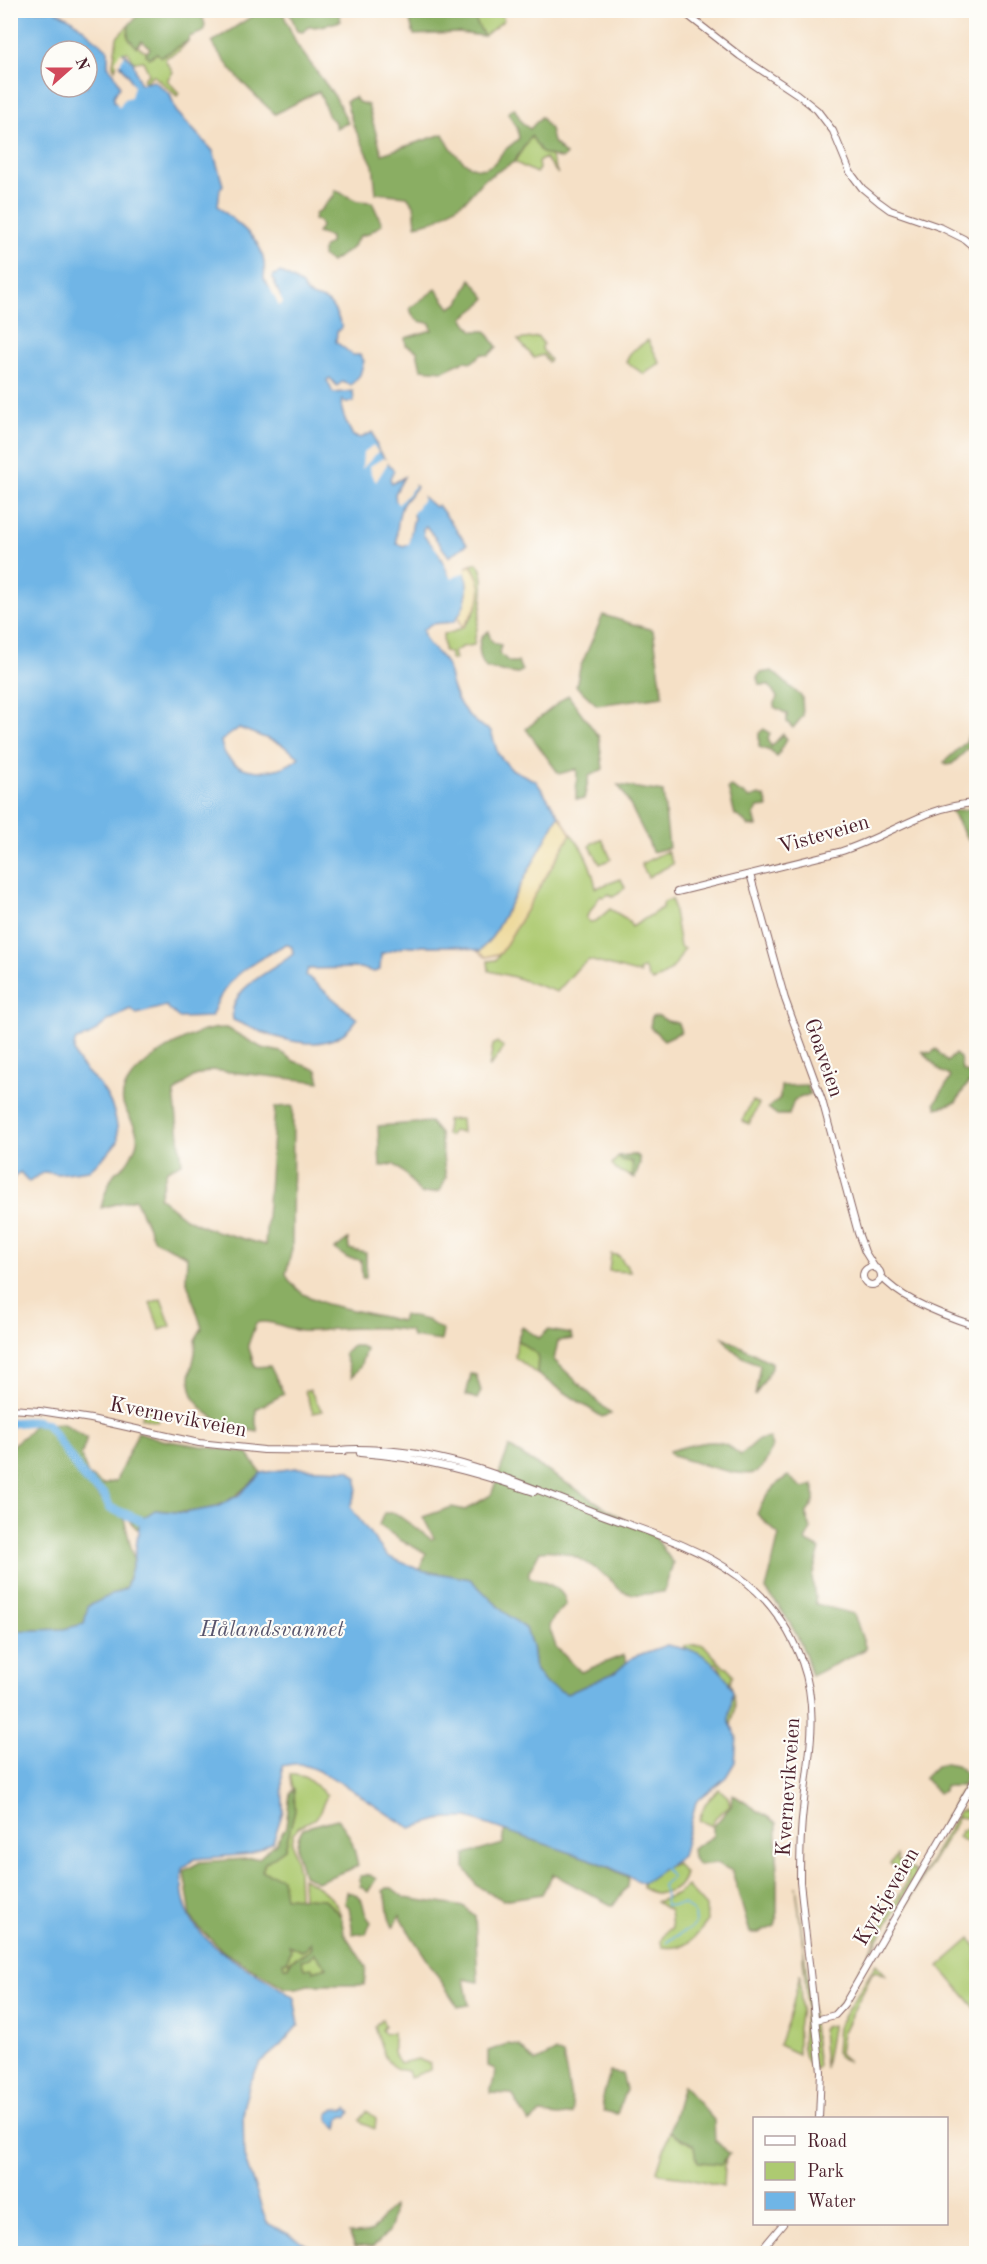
<svg xmlns="http://www.w3.org/2000/svg" width="987" height="2264" font-family="'Old Standard TT',serif">
<style>
.green{fill:#adca71;stroke:#7c744e;stroke-width:1.5}
.forest{fill:#8aae63;stroke:#6a6647;stroke-width:1.5;fill-rule:evenodd}
.sand{fill:#eeda9e;stroke:#9c7c64;stroke-width:1.5}
.water{fill:#6fb5e6;stroke:#5c6a88;stroke-width:1.5;fill-rule:evenodd}
.pier{fill:#f5e0c6}
.lines{fill:none;stroke-linecap:round;stroke-linejoin:round}
.stream{stroke:#6fb5e6;stroke-width:1.5}
.river{stroke:#6fb5e6;stroke-width:9}
.secondary-casing{stroke:#866361;stroke-width:8}
.secondary{stroke:#fff;stroke-width:6}
.labels{text-anchor:middle;dominant-baseline:central;stroke-width:4.5;stroke-linejoin:round;paint-order:stroke}
.street-label{font-size:21px;fill:#4a1f2b;stroke:#fdfcf7}
.water-label{font-size:22px;font-style:italic;fill:#57546c;stroke:#fdfcf7}
</style>
<rect width="100%" height="100%" fill="#fdfcf7"/>
<filter id="ink" filterUnits="userSpaceOnUse"><feTurbulence type="fractalNoise" baseFrequency=".0167" numOctaves="2"/><feDisplacementMap in="SourceGraphic" scale="12" xChannelSelector="R" yChannelSelector="G"/><feConvolveMatrix kernelMatrix="1 2 1 2 8 2 1 2 1" color-interpolation-filters="sRGB"/></filter>
<filter id="wash" filterUnits="userSpaceOnUse"><feTurbulence type="fractalNoise" baseFrequency=".008" numOctaves="4" result="noise"/><feDisplacementMap in="SourceGraphic" scale="24" xChannelSelector="R" yChannelSelector="G"/><feGaussianBlur stdDeviation="1.35" result="paint"/><feColorMatrix in="noise" values="0 0 0 0 0 0 0 0 0 0 0 0 0 0 0 0 0 1.4 0 .05"/><feComposite in="paint" operator="in"/></filter>
<g filter="url(#wash)">
<rect width="100%" height="100%" fill="#f5e0c6"/>
<!-- green -->
<path class="green" d="M 470,11 L 500,11 L 504,20 L 484,36 Z
M 129,25 L 128,37 L 137,46 L 147,52 L 146,55 L 157,53 L 161,57 L 188,41 L 179,51 L 167,57 L 165,60 L 173,72 L 167,80 L 179,93 L 177,96 L 153,75 L 145,82 L 143,79 L 149,74 L 143,61 L 134,62 L 128,52 L 124,52 L 119,57 L 115,69 L 113,65 L 117,37 Z
M 532,135 L 543,153 L 550,155 L 558,174 L 545,158 L 538,162 L 539,169 L 536,173 L 514,162 Z
M 538,337 L 543,343 L 542,349 L 550,360 L 548,362 L 543,355 L 534,358 L 518,340 Z
M 648,340 L 660,363 L 644,374 L 626,362 L 631,352 Z
M 477,563 C 492,579 476,625 474,645 L 462,647 L 453,652 L 455,659 L 452,660 L 449,653 L 444,651 L 443,634 C 476,632 488,590 471,565 Z
M 571,834 C 585,850 592,867 596,888 L 621,879 L 625,888 L 612,897 L 610,894 L 603,897 L 600,896 L 586,918 L 590,922 L 596,921 L 610,909 L 627,919 L 632,927 L 662,908 L 664,902 L 672,899 L 680,947 L 684,949 C 675,967 672,972 653,981 L 649,979 L 644,968 L 639,971 L 640,974 L 589,960 L 578,968 L 557,992 L 514,977 L 489,971 L 488,961 L 496,960 Z
M 602,839 L 611,859 L 600,864 L 590,846 L 592,843 Z
M 667,851 L 673,864 L 648,877 L 641,864 Z
M 497,1042 L 504,1048 L 489,1068 L 493,1045 Z
M 752,1101 L 759,1104 L 749,1124 L 742,1121 Z
M 461,1119 L 462,1133 L 453,1131 L 449,1136 L 446,1135 L 447,1120 Z
M 635,1155 L 639,1157 L 635,1178 L 616,1170 L 612,1164 L 619,1156 Z
M 611,1254 L 619,1256 L 631,1272 L 609,1271 Z
M 161,1299 L 171,1326 L 160,1330 L 150,1303 Z
M 517,1340 L 538,1355 L 537,1374 L 515,1357 Z
M 310,1390 L 322,1411 L 313,1413 L 305,1391 Z
M 145,1410 L 160,1413 L 158,1422 L 141,1418 Z
M 703,1644 L 723,1666 L 728,1667 L 733,1675 L 730,1683 C 738,1701 735,1715 728,1733 L 723,1674 L 717,1663 L 708,1665 L 686,1656 L 684,1646 Z
M 290,1774 L 305,1777 L 327,1795 L 319,1813 L 314,1819 L 298,1827 L 294,1833 L 292,1842 L 298,1871 L 299,1898 L 285,1897 L 262,1872 L 265,1863 L 285,1849 C 292,1822 297,1801 290,1774 Z
M 968,1781 L 967,1787 L 941,1828 L 946,1816 L 949,1815 L 950,1810 Z
M 719,1789 L 728,1797 L 730,1805 L 715,1818 L 712,1826 L 699,1820 L 705,1804 Z
M 964,1810 L 969,1813 L 966,1818 L 956,1817 L 956,1822 L 891,1931 L 958,1812 Z
M 968,1829 L 976,1834 L 976,1849 L 958,1837 L 962,1830 Z
M 897,1855 L 898,1861 L 915,1871 L 915,1877 L 836,2010 L 874,1944 L 877,1932 L 904,1888 L 908,1878 L 907,1872 L 890,1864 Z
M 676,1863 L 685,1873 C 680,1894 659,1898 643,1888 L 643,1883 L 664,1868 Z
M 302,1878 C 319,1886 336,1897 341,1916 L 324,1899 L 303,1898 Z
M 687,1886 L 706,1907 L 707,1922 C 694,1940 686,1950 662,1947 L 661,1940 L 667,1930 L 672,1928 L 670,1911 L 656,1902 L 678,1894 Z
M 796,1886 L 818,2066 L 816,2069 C 792,2057 807,2020 806,1999 C 806,1985 804,1971 803,1957 L 804,1955 Z
M 970,1939 L 976,1947 L 976,2009 L 939,1966 Z
M 311,1941 L 313,1944 L 310,1951 L 289,1961 L 288,1968 L 284,1967 L 283,1962 L 287,1961 L 290,1953 L 289,1945 L 301,1951 L 307,1948 Z
M 314,1953 L 327,1967 L 313,1971 L 304,1969 L 301,1959 L 310,1958 Z
M 876,1964 L 887,1976 L 877,1971 L 872,1973 L 842,2034 L 839,2053 L 848,2062 L 839,2057 L 836,2053 L 838,2025 Z
M 800,1974 L 801,2009 L 798,2028 L 798,2054 L 779,2045 L 791,2012 Z
M 382,2019 L 385,2026 L 382,2030 L 385,2034 L 393,2032 C 394,2042 389,2054 400,2063 L 418,2059 L 430,2064 L 430,2070 L 410,2077 L 408,2071 C 383,2070 383,2049 375,2027 Z
M 832,2025 L 832,2028 L 825,2068 L 822,2030 L 824,2027 Z
M 367,2111 L 376,2118 L 375,2129 L 363,2124 L 360,2119 Z
M 670,2131 L 721,2164 L 727,2158 L 724,2166 L 723,2186 L 685,2177 L 660,2174 L 657,2171 Z"/>
<!-- forest -->
<path class="forest" d="M 138,11 L 201,11 L 205,25 L 203,32 L 189,37 L 188,41 L 161,57 L 157,53 L 149,58 L 146,54 L 150,48 L 142,41 L 136,47 L 128,37 L 129,25 L 138,15 Z
M 260,11 L 282,11 L 297,45 L 336,98 L 348,123 L 336,128 L 334,121 L 329,117 L 319,91 L 275,114 C 251,92 228,70 212,42 Z
M 289,11 L 340,11 L 339,14 L 341,21 C 330,24 318,28 308,27 L 303,32 L 297,31 Z
M 397,11 L 470,11 L 484,36 L 459,33 L 414,35 L 408,14 L 400,17 L 396,14 Z
M 355,97 L 358,102 L 368,105 L 382,154 L 443,134 C 451,150 472,180 493,164 C 498,160 500,154 505,150 C 510,145 515,143 519,138 L 517,128 L 508,113 L 514,108 L 523,124 L 530,129 L 541,117 L 550,129 L 553,142 L 566,155 L 562,159 L 542,153 L 531,136 L 514,162 L 483,180 L 467,199 L 436,220 L 416,225 L 414,205 L 407,196 L 376,193 L 373,165 L 353,125 L 346,101 Z
M 335,190 L 357,201 L 372,202 L 382,224 L 368,234 L 360,236 L 351,249 L 331,262 L 322,256 L 323,248 L 330,243 L 330,237 L 317,233 L 321,227 L 319,221 L 314,220 L 315,214 C 324,209 326,201 334,196 Z
M 471,279 L 486,298 L 478,307 L 463,318 L 473,331 L 486,331 L 497,347 L 489,355 L 482,354 L 472,362 L 464,361 L 443,371 L 421,369 L 417,351 L 406,345 L 405,338 L 432,330 L 430,323 C 418,322 413,320 410,308 L 436,289 L 450,308 L 459,303 Z
M 603,615 L 653,630 L 663,696 L 597,705 L 576,686 L 580,668 Z
M 489,631 C 489,640 492,643 501,645 L 499,653 L 509,662 L 518,662 L 522,671 L 516,674 L 486,668 C 478,657 475,637 489,631 Z
M 772,671 L 802,697 L 803,716 L 793,728 L 787,722 L 787,714 L 774,707 L 777,697 L 769,685 L 760,685 L 757,677 L 761,673 Z
M 568,695 L 599,737 L 603,769 L 589,776 L 584,799 L 576,799 L 577,769 L 559,774 L 526,729 Z
M 764,729 L 770,734 L 768,738 L 771,747 L 783,734 L 787,739 L 777,757 L 770,751 L 759,747 L 759,733 Z
M 976,729 L 976,745 L 974,743 L 952,764 L 946,765 L 944,762 L 966,742 L 969,734 Z
M 618,785 L 663,792 L 669,848 L 652,852 C 648,838 641,827 634,813 C 629,803 625,794 618,785 Z
M 731,787 L 750,798 L 759,795 L 765,797 L 768,807 L 758,808 L 754,815 L 757,826 L 749,826 L 742,819 L 735,815 L 728,788 Z
M 976,808 L 976,849 L 965,835 L 951,811 Z
M 652,1016 L 659,1016 L 667,1021 L 678,1023 L 681,1032 L 664,1040 L 650,1027 Z
M 227,1028 L 262,1048 L 281,1052 L 294,1061 L 317,1070 L 320,1082 L 211,1070 L 193,1077 L 174,1093 L 182,1163 L 167,1170 L 159,1197 L 185,1218 L 209,1229 L 265,1245 L 275,1107 L 293,1106 L 292,1249 L 286,1274 L 290,1282 L 303,1294 L 326,1304 L 401,1321 L 403,1315 L 427,1320 L 443,1331 L 441,1341 L 412,1337 L 410,1331 C 386,1326 359,1328 334,1329 C 324,1330 312,1332 301,1331 C 286,1329 271,1319 256,1323 L 248,1345 L 255,1367 L 270,1366 L 284,1394 L 256,1409 L 256,1424 L 258,1432 C 231,1428 190,1414 190,1380 C 190,1366 198,1354 195,1340 L 202,1328 L 186,1279 L 187,1256 L 154,1240 L 135,1199 L 101,1208 C 104,1196 107,1185 114,1174 C 117,1170 121,1169 125,1165 C 129,1161 134,1151 136,1145 C 142,1130 126,1116 123,1103 C 116,1072 188,1032 213,1029 C 217,1028 222,1028 227,1028 Z
M 936,1049 L 947,1062 L 955,1054 L 960,1058 L 962,1070 L 976,1077 L 976,1084 L 968,1083 L 956,1102 L 937,1108 L 935,1103 L 950,1079 L 950,1076 L 940,1071 L 922,1051 L 931,1053 Z
M 807,1085 L 810,1094 L 794,1100 L 789,1115 L 777,1115 L 768,1108 L 780,1098 L 781,1086 Z
M 430,1122 L 440,1134 L 446,1178 L 440,1191 L 421,1194 L 406,1175 L 394,1164 L 380,1167 L 378,1126 Z
M 635,1155 L 639,1157 L 640,1163 L 635,1178 L 630,1176 L 633,1174 L 632,1162 L 621,1160 L 619,1156 Z
M 348,1239 L 349,1249 L 366,1253 L 366,1278 L 362,1278 L 361,1260 L 347,1258 L 335,1249 Z
M 522,1327 L 539,1338 L 548,1330 L 571,1334 L 572,1339 L 558,1341 L 554,1360 L 611,1414 L 602,1417 L 537,1374 L 538,1355 L 517,1340 Z
M 723,1337 L 772,1363 L 772,1368 L 755,1396 L 760,1365 C 744,1358 732,1353 723,1337 Z
M 352,1346 L 360,1346 L 366,1349 L 360,1367 L 352,1377 L 344,1354 Z
M 471,1374 L 476,1375 L 481,1391 L 477,1399 L 466,1395 Z
M 63,1423 L 87,1438 L 81,1456 L 88,1475 L 103,1485 L 116,1481 L 138,1432 L 162,1440 L 247,1453 L 261,1473 C 224,1509 208,1516 155,1510 L 141,1520 L 139,1531 L 123,1514 L 134,1560 L 126,1588 L 89,1606 L 84,1624 L 64,1629 L 11,1631 L 11,1446 L 29,1432 L 33,1425 L 48,1427 C 62,1448 100,1510 123,1513 L 110,1505 L 108,1496 L 87,1477 L 49,1424 Z
M 769,1438 L 772,1447 C 768,1456 765,1469 754,1473 C 740,1478 688,1460 672,1456 L 669,1451 C 683,1447 712,1438 725,1444 C 730,1446 736,1452 741,1455 L 758,1440 Z
M 509,1447 L 628,1522 L 652,1532 L 673,1563 L 664,1592 C 651,1593 633,1597 622,1591 C 616,1588 613,1581 608,1578 C 588,1562 566,1548 540,1551 L 529,1572 L 529,1577 C 543,1582 566,1587 566,1605 L 554,1617 L 549,1626 L 556,1647 L 581,1672 L 624,1655 L 627,1663 L 616,1672 L 567,1694 L 546,1684 L 535,1669 L 532,1646 L 526,1629 L 504,1612 L 470,1579 L 420,1570 L 426,1553 L 402,1541 L 379,1525 L 384,1513 L 395,1513 L 431,1539 L 434,1538 L 423,1517 L 452,1507 L 465,1510 L 491,1495 Z
M 788,1476 L 803,1488 L 814,1485 L 814,1502 L 806,1514 L 811,1529 L 805,1541 L 820,1549 L 812,1577 L 816,1604 L 854,1614 L 866,1649 L 811,1676 C 805,1644 787,1615 766,1590 L 779,1535 L 757,1514 C 763,1499 773,1485 788,1476 Z
M 945,1763 L 956,1765 L 967,1774 L 962,1786 L 945,1786 L 944,1791 L 938,1793 L 924,1778 L 936,1766 Z
M 294,1789 L 295,1810 L 285,1849 L 265,1863 L 262,1871 L 282,1878 L 285,1897 L 324,1899 L 341,1916 L 344,1933 L 366,1967 L 364,1985 L 308,1985 L 297,1988 L 285,1988 L 224,1952 L 199,1928 L 191,1916 L 184,1871 L 200,1862 L 259,1858 L 276,1843 L 286,1827 L 290,1793 ZM 311,1942 L 312,1948 C 305,1958 291,1954 288,1967 L 284,1967 L 283,1962 L 287,1961 L 291,1950 L 289,1945 L 301,1951 L 305,1950 ZM 314,1953 L 327,1967 L 313,1971 L 312,1968 L 304,1969 L 301,1960 L 310,1958 Z
M 732,1794 L 777,1823 L 777,1918 L 775,1926 L 759,1933 L 750,1933 L 732,1871 L 717,1863 L 698,1865 L 693,1858 L 692,1849 L 713,1836 L 713,1827 L 731,1806 Z
M 337,1819 C 351,1833 354,1847 358,1866 L 317,1882 L 303,1875 C 298,1856 292,1846 303,1828 Z
M 505,1830 L 598,1862 L 628,1877 L 627,1887 L 613,1906 L 553,1874 L 542,1894 L 503,1900 L 477,1886 L 465,1868 L 465,1855 L 503,1844 Z
M 370,1875 L 376,1879 L 368,1892 L 360,1886 L 360,1876 Z
M 387,1888 L 392,1888 L 405,1898 L 465,1907 L 475,1916 L 478,1982 L 464,1979 L 469,2005 L 458,2007 L 407,1929 L 400,1915 L 393,1927 C 384,1911 391,1904 383,1891 Z
M 347,1891 C 372,1899 357,1908 371,1922 L 366,1934 L 353,1934 L 349,1907 L 345,1903 Z
M 508,2044 L 519,2046 L 535,2062 L 555,2052 L 563,2055 L 573,2109 L 572,2114 L 559,2116 L 541,2114 L 529,2123 L 512,2094 L 490,2093 L 494,2080 L 495,2069 L 488,2066 L 488,2051 Z
M 610,2072 L 622,2074 L 626,2089 L 617,2114 L 604,2111 L 602,2100 Z
M 683,2085 L 714,2120 L 715,2141 L 730,2154 L 721,2164 L 698,2162 L 693,2145 L 670,2131 Z
M 393,2207 C 393,2229 389,2232 373,2247 L 355,2246 L 349,2233 C 381,2238 374,2221 393,2207 Z"/>
<!-- sand -->
<path class="sand" d="M 471,565 C 489,591 479,605 462,628 L 458,616 C 466,600 472,586 462,569 Z
M 559,815 L 571,834 L 501,953 L 486,957 L 477,951 L 492,937 Z"/>
<!-- water -->
<path class="water" d="M 54,10 L 73,20 L 108,50 L 108,66 L 114,73 L 120,86 L 114,96 L 114,101 L 116,103 L 128,95 L 133,86 L 128,75 L 118,61 L 123,52 L 133,62 L 140,84 L 154,81 L 170,94 L 176,111 L 213,151 L 223,185 L 220,189 L 218,206 C 242,230 269,239 264,279 L 279,300 L 280,296 L 272,276 L 281,272 L 302,285 C 309,302 323,295 330,304 C 336,310 339,320 342,327 L 337,332 L 336,342 L 353,355 L 360,355 L 364,361 L 360,375 L 351,385 L 342,382 L 337,386 L 330,378 L 327,380 L 333,393 L 353,391 L 354,402 L 344,402 L 342,399 C 339,411 348,425 353,436 L 361,438 L 373,432 L 378,450 L 394,471 L 390,478 L 392,484 L 404,477 L 395,494 L 396,501 L 398,501 L 411,486 L 415,485 L 417,487 C 412,493 405,499 402,506 C 398,516 396,534 397,544 L 404,546 L 408,543 L 414,518 L 411,509 L 421,495 L 435,507 L 438,505 L 467,544 L 449,557 L 426,526 L 423,529 L 424,536 L 437,549 L 449,575 L 464,570 C 471,588 466,607 454,622 L 431,624 L 423,630 C 424,646 439,651 446,664 C 450,671 449,678 452,686 C 458,706 472,722 491,731 L 498,754 L 511,769 L 536,781 L 559,815 L 492,937 L 480,951 L 457,946 L 406,946 L 381,954 L 380,970 L 374,972 L 360,968 L 308,969 L 306,975 L 357,1019 C 329,1063 269,1036 233,1020 C 227,987 272,972 293,954 L 292,947 L 286,944 C 249,965 226,975 211,1017 L 179,1018 L 166,1006 L 137,1014 L 130,1009 L 108,1021 L 89,1036 L 76,1040 C 66,1062 95,1075 104,1091 C 114,1106 118,1124 118,1141 L 107,1154 L 89,1170 L 58,1174 L 44,1172 L 29,1182 L 20,1172 L 11,1180 L 10,11 ZM 51,51 L 87,51 L 87,87 L 51,87 ZM 239,728 L 281,744 L 299,757 C 278,778 225,777 221,741 Z
M 295,1468 L 349,1470 L 357,1478 L 357,1489 L 350,1507 L 387,1556 L 420,1570 L 470,1579 L 504,1612 L 526,1629 L 532,1646 L 535,1670 L 546,1684 L 567,1694 L 616,1672 L 633,1657 L 667,1645 L 698,1652 L 711,1661 L 724,1675 L 733,1691 L 729,1721 L 737,1737 L 735,1762 L 726,1777 L 696,1802 L 682,1856 L 643,1883 L 598,1862 L 468,1818 L 446,1818 L 411,1828 C 374,1809 341,1776 300,1764 C 295,1763 287,1765 282,1766 L 283,1811 L 273,1842 L 250,1854 L 195,1859 L 183,1868 C 173,1944 244,1960 294,1998 L 299,2024 L 280,2046 L 260,2063 L 250,2083 L 243,2108 L 244,2156 L 267,2223 L 298,2239 L 319,2253 L 11,2253 L 11,1631 L 64,1629 L 84,1624 L 88,1606 L 126,1588 L 134,1560 L 140,1520 L 155,1510 L 184,1513 L 217,1507 L 239,1495 L 261,1473 Z
M 347,2108 L 351,2112 L 348,2117 L 344,2116 L 340,2118 L 338,2129 L 328,2120 L 328,2114 L 335,2109 L 345,2110 Z"/>
<!-- pier -->
<path class="pier" d="M 120,52 L 125,54 L 119,65 L 134,86 L 131,97 L 124,99 L 119,108 L 115,100 L 126,93 L 129,86 L 126,76 L 115,61 Z
M 268,265 L 267,278 L 274,289 L 269,276 L 274,271 L 272,280 L 283,303 L 279,306 L 265,278 Z
M 373,445 L 378,452 L 362,469 L 363,453 Z
M 383,458 L 389,461 L 376,482 L 371,474 L 370,466 Z
M 412,482 L 415,486 L 398,505 L 396,499 Z
M 422,492 L 423,499 L 412,515 L 409,544 L 401,544 L 401,542 L 405,542 L 411,518 L 408,508 L 419,493 Z
M 427,529 L 450,559 L 443,554 L 451,571 L 462,566 L 466,568 L 465,572 L 451,579 L 440,554 L 423,533 Z"/>
<g class="lines">
<!-- stream -->
<path class="stream" d="M 664,1868 L 672,1877 L 663,1885 L 666,1906 L 683,1904 L 694,1912 L 695,1924 C 686,1934 675,1934 666,1943"/>
<!-- river -->
<path class="river" d="M 10,1423 L 35,1421 L 47,1424 L 85,1479 L 104,1495 L 110,1508 L 140,1520"/>
</g>
</g>
<g filter="url(#ink)">
<g class="lines">
<!-- secondary casing -->
<g class="secondary-casing">
<path id="secondary" d="M 681,10 L 740,56 L 797,94 L 817,110 L 833,131 L 850,172 L 862,188 L 879,202 L 890,210 L 942,228 L 964,239 L 976,249
M 750,874 L 785,999 L 822,1100 L 858,1233 L 865,1252 L 875,1268
M 677,892 L 839,852 C 888,837 924,806 976,803
M863 1276a9 9 0 1 1 18 0a9 9 0 1 1-18 0Z
M 881,1276 C 900,1300 948,1317 976,1326
M 10,1409 L 40,1411 L 91,1419 L 199,1443 L 264,1450 L 344,1451
M 341,1450 C 354,1448 368,1449 381,1450 C 457,1454 524,1485 594,1512 C 642,1530 696,1545 738,1576 C 768,1597 789,1628 802,1662 C 820,1712 808,1759 803,1810 C 800,1834 800,1858 800,1882 L 821,2071 L 819,2118
M 360,1453 C 421,1457 477,1473 534,1492
M 816,2020 L 835,2015 L 844,2005 L 976,1778
M 758,2254 L 783,2224"/>
</g>
<!-- secondary -->
<use href="#secondary" class="secondary"/>
</g>
</g>
<g class="labels">
<!-- street labels -->
<g class="street-label">
<text transform="translate(824 835) rotate(-16)">Visteveien</text>
<text transform="translate(823 1058) rotate(71)">Goaveien</text>
<text transform="translate(178 1418) rotate(11)">Kvernevikveien</text>
<text transform="translate(789 1787) rotate(-86)">Kvernevikveien</text>
<text transform="translate(887 1897) rotate(-60)">Kyrkjeveien</text>
</g>
<!-- water labels -->
<g class="water-label">
<text x="272" y="1630">Hålandsvannet</text>
</g>
</g>
<!-- margin -->
<rect width="987" height="2264" fill="none" stroke="#fdfcf7" stroke-width="36"/>
<!-- legend -->
<rect x="753" y="2117" width="195" height="108" fill="#fdfcf7" stroke="#b5a4a5" stroke-width="1.5"/>
<rect x="765" y="2136" width="30" height="9" fill="#ffffff" stroke="#b5a4a5" stroke-width="1.5"/>
<text x="807" y="2147" font-size="18" fill="#4a1f2b">Road</text>
<rect x="765" y="2162" width="30" height="18" fill="#adca71" stroke="#b5a4a5" stroke-width="1.5"/>
<text x="807" y="2177" font-size="18" fill="#4a1f2b">Park</text>
<rect x="765" y="2192" width="30" height="18" fill="#6fb5e6" stroke="#b5a4a5" stroke-width="1.5"/>
<text x="807" y="2207" font-size="18" fill="#4a1f2b">Water</text>
<!-- north arrow -->
<g transform="translate(69 69) rotate(69)"><circle r="28" fill="#fdfcf7" stroke="#b5a4a5" stroke-width="1.5"/>
<path d="M0-4.5L10 22L0 15L-10 22Z" fill="#d1495b"/>
<text y="-9" font-size="16" font-weight="bold" text-anchor="middle" fill="#4a1f2b">N</text>
</g>
</svg>
